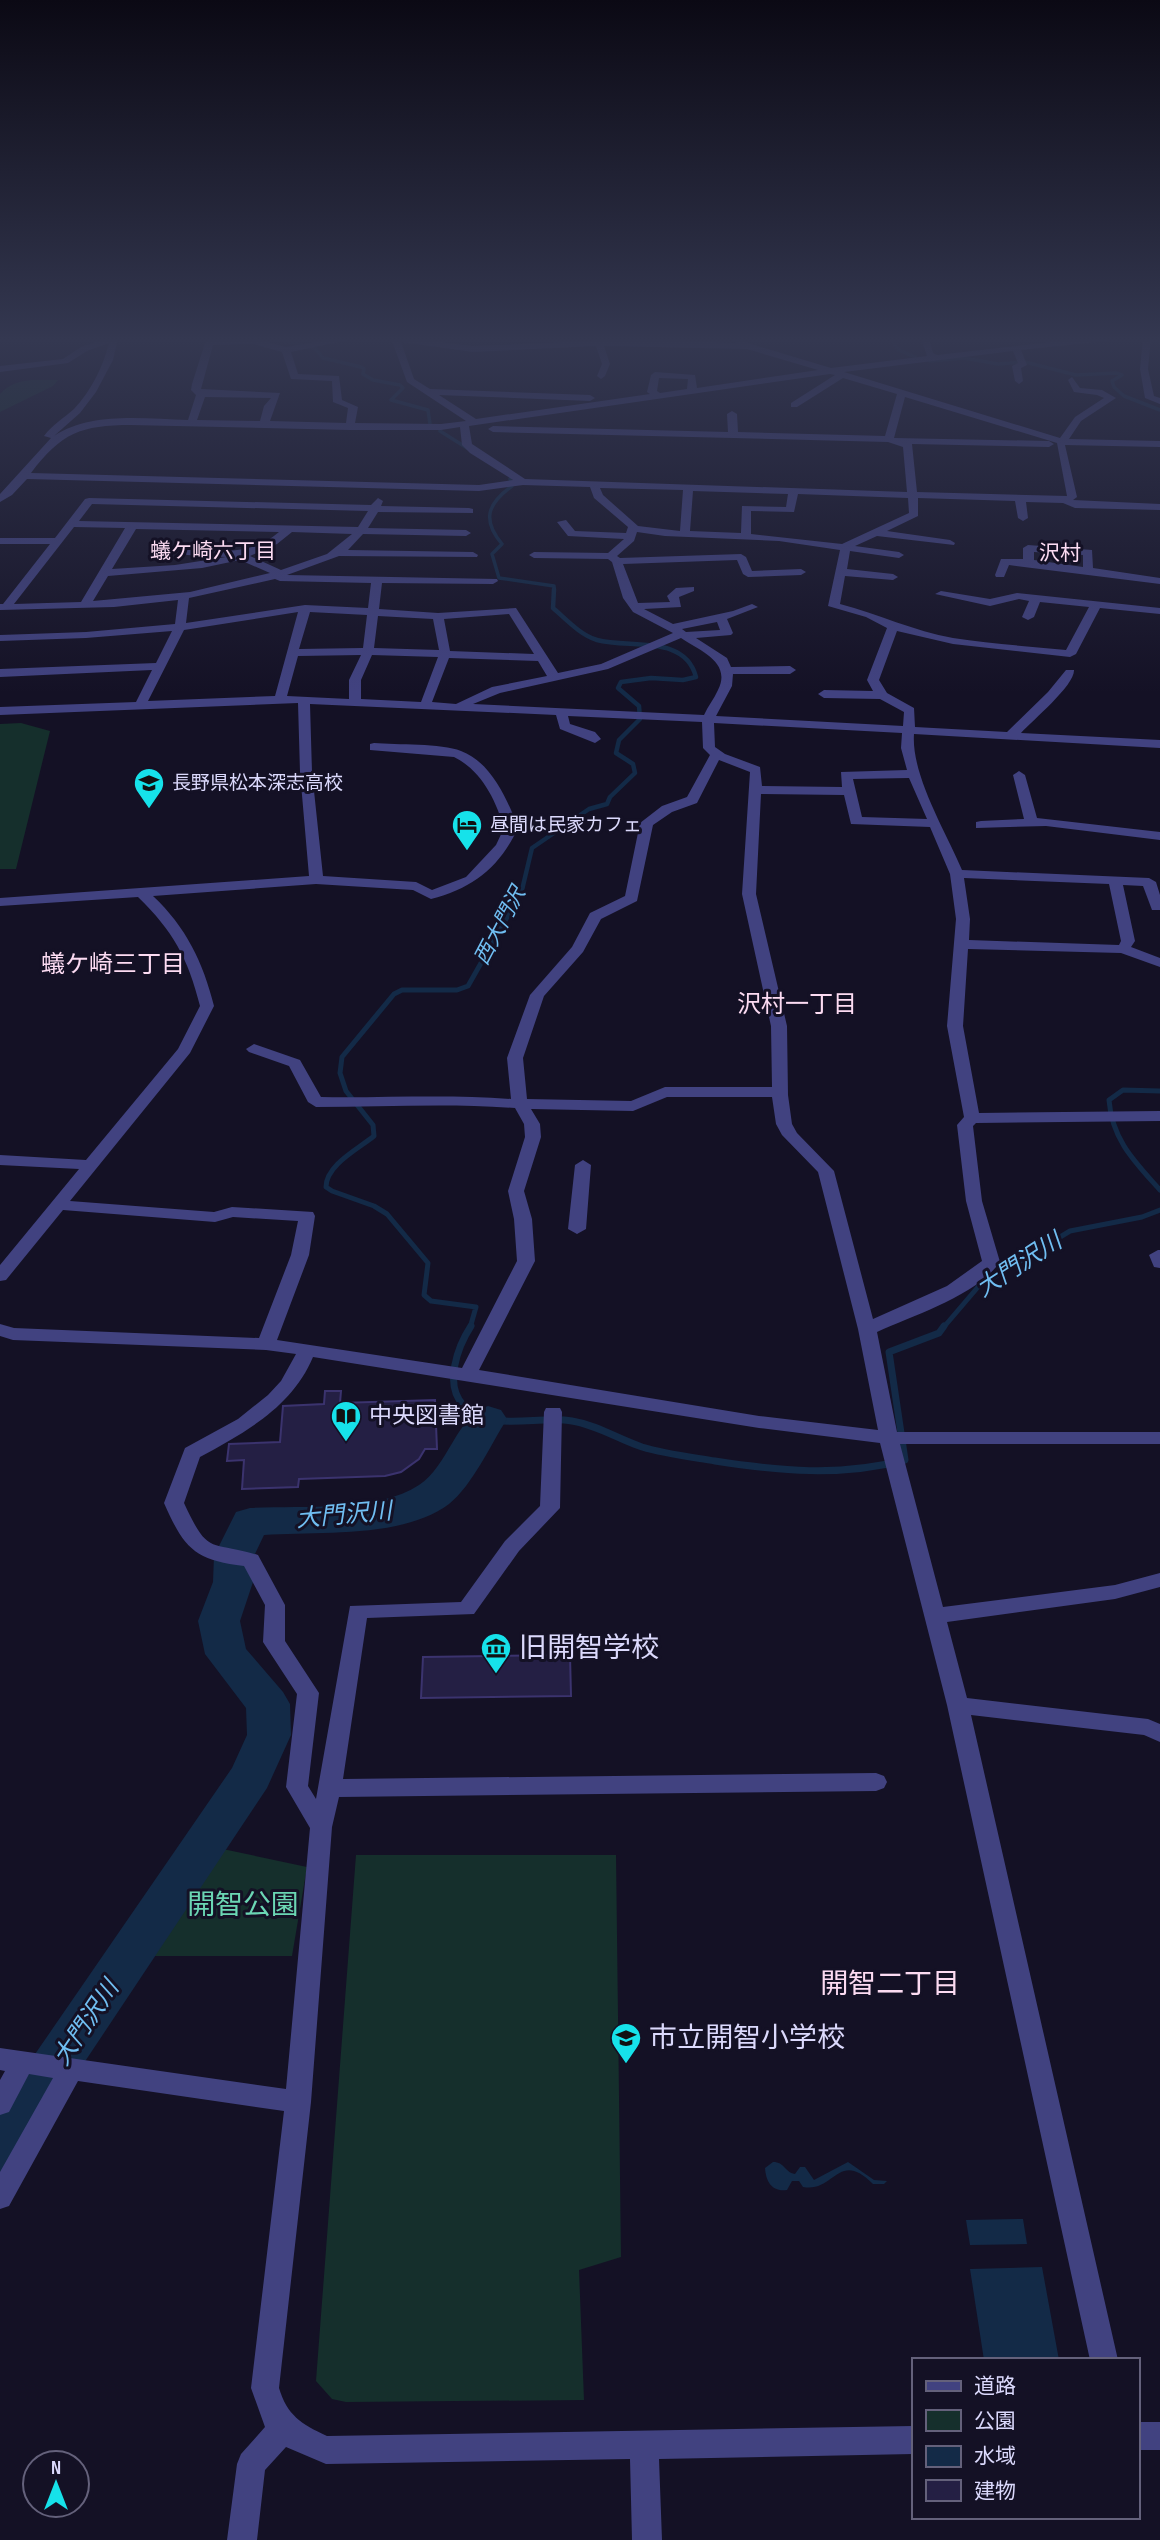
<svg xmlns="http://www.w3.org/2000/svg" width="1160" height="2540" font-family="'Sofia Sans Condensed','Noto Sans JP',sans-serif">
<style>
.green{fill:#152f2c}
.water{fill:#132a47}
.lines{fill:none;stroke-linecap:round;stroke-linejoin:round}
.stream-far3{stroke:#132a47;stroke-width:3.5}
.stream-far2{stroke:#132a47;stroke-width:4.5}
.stream-far1{stroke:#132a47;stroke-width:5}
.stream{stroke:#132a47;stroke-width:7}
.river{fill:#132a47;fill-rule:evenodd}
.building{fill:#241f44;stroke:#3b336e;stroke-width:2}
.minor{fill:#414280;fill-rule:evenodd}
.labels{text-anchor:middle;dominant-baseline:central;stroke-width:6;stroke-linejoin:round;paint-order:stroke}
.far-poi-label{font-size:19px;fill:#dbd9fc;stroke:#141125;text-anchor:start}
.far-neighbourhood-label{font-size:21px;fill:#fcdbf2;stroke:#141125}
.far-quarter-label{font-size:21px;fill:#fcdbf2;stroke:#141125}
.far-water-label{font-size:21px;font-style:italic;fill:#70bef2;stroke:#141125}
.poi-label{font-size:23px;fill:#dbd9fc;stroke:#141125;text-anchor:start}
.neighbourhood-label{font-size:24px;fill:#fcdbf2;stroke:#141125}
.water-label{font-size:24px;font-style:italic;fill:#70bef2;stroke:#141125}
.near-poi-label{font-size:28px;fill:#dbd9fc;stroke:#141125;text-anchor:start}
.near-park-label{font-size:28px;fill:#6bd6b4;stroke:#141125}
.near-neighbourhood-label{font-size:28px;fill:#fcdbf2;stroke:#141125}
</style>
<rect width="100%" height="100%" fill="#141125"/>
<!-- green -->
<path class="green" d="M 58,380 L 53,386 L 0,412 L 0,394 C 15,377 36,380 58,380 Z
M 21,723 L 50,731 L 16,869 L 0,869 L 0,724 Z
M 218,1848 L 307,1867 L 292,1956 L 143,1956 Z
M 356,1855 L 616,1855 L 621,2257 L 579,2270 L 584,2400 L 346,2402 L 332,2399 L 316,2381 Z"/>
<!-- water -->
<path class="water" d="M 773,2162 C 785,2162 784,2172 795,2174 L 800,2167 L 805,2167 L 814,2180 L 848,2162 L 874,2180 L 887,2181 L 884,2184 L 873,2184 C 838,2149 835,2193 803,2187 L 799,2181 L 792,2181 L 787,2190 C 772,2192 766,2182 765,2168 Z
M 1023,2219 L 1027,2244 L 970,2245 L 966,2220 Z
M 1042,2267 L 1059,2360 L 984,2360 L 970,2269 Z"/>
<g class="lines">
<!-- stream-far3 -->
<path class="stream-far3" d="M 273,338 L 316,349 L 323,358 L 361,367 L 364,369 L 363,374 L 373,380 L 400,385 L 403,388 L 391,400 L 428,410 L 430,424
M 889,338 L 899,350 L 915,357
M 930,361 L 964,358 L 998,364 L 1025,362 L 1076,375 L 1117,373 L 1122,375 L 1112,381 L 1114,387 L 1124,396 L 1160,410
M 440,431 L 467,448
M 510,479 L 512,486 C 487,504 482,520 502,544 L 492,554 L 499,578 L 554,586 L 554,591"/>
<!-- stream-far2 -->
<path class="stream-far2" d="M 509,914 L 522,890 L 532,848 L 589,809 L 607,804 L 610,797 L 635,773 L 633,764 L 616,753 L 619,740 L 640,719 L 639,706 L 618,688 L 621,682 L 651,678 L 683,680 L 696,677 C 685,634 630,649 597,640 C 580,635 566,619 553,608 L 554,589"/>
<!-- stream-far1 -->
<path class="stream-far1" d="M 1160,1091 L 1123,1090 L 1109,1100 C 1112,1140 1135,1162 1160,1190
M 470,1328 L 476,1307 L 431,1301 L 424,1295 L 428,1263 L 387,1214 L 374,1206 L 332,1191 L 326,1187 C 326,1165 358,1149 374,1136 L 373,1125 L 346,1091 L 340,1073 L 342,1057 L 394,994 L 402,990 L 457,990 L 468,986 L 510,912
M 943,1328 L 978,1287 L 1070,1231 L 1142,1217 L 1160,1210"/>
<!-- stream -->
<path class="stream" d="M 471,1326 C 458,1346 443,1385 464,1406 C 491,1433 538,1415 572,1421 C 597,1425 618,1439 642,1447 C 665,1454 691,1457 715,1461 C 780,1471 840,1477 905,1460 L 889,1352 L 939,1333 L 944,1326"/>
<!-- river -->
<path class="river" d="M 488,1406 L 501,1410 L 507,1419 C 491,1444 472,1486 449,1504 C 402,1539 319,1531 264,1535 L 254,1556 L 253,1582 L 240,1621 L 246,1649 L 283,1692 L 290,1704 L 291,1735 L 267,1788 L 56,2105 L 18,2168 L 0,2175 L 0,2105 L 232,1768 L 247,1735 L 246,1708 L 205,1654 L 198,1621 L 213,1582 L 214,1556 L 236,1512 L 250,1508 C 299,1505 377,1513 419,1485 C 448,1467 457,1415 488,1406 Z"/>
</g>
<!-- building -->
<path class="building" d="M 325,1391 L 341,1391 L 340,1403 L 435,1400 L 437,1449 L 425,1449 L 419,1459 L 401,1472 L 385,1476 L 299,1479 L 298,1487 L 242,1489 L 244,1460 L 227,1461 L 229,1444 L 280,1442 L 283,1406 L 324,1404 Z
M 570,1655 L 571,1696 L 421,1698 L 423,1657 Z"/>
<g class="lines">
<!-- minor -->
<path class="minor" d="M 108,338 L 118,338 L 113,360 L 96,392 L 80,413 L 54,436 C 92,411 145,419 188,420 L 196,395 L 191,390 L 192,384 L 205,343 L 209,340 L 253,338 L 286,347 L 340,338 L 357,338 L 291,352 L 298,374 L 339,376 L 342,400 L 358,407 L 355,423 L 441,424 L 466,421 L 407,382 L 392,341 L 388,338 L 410,338 L 473,346 L 637,339 L 736,343 L 729,338 L 739,338 L 751,344 L 831,368 L 927,356 L 921,338 L 929,338 L 933,353 L 937,355 L 1085,338 L 1110,338 L 1106,341 L 1021,350 L 1027,365 L 1021,368 L 1023,381 L 1019,384 L 1015,381 L 1012,366 L 1018,363 L 1013,351 L 844,372 L 1060,438 L 1075,417 L 1104,398 L 1097,395 L 1074,392 L 1068,380 L 1072,377 L 1080,388 L 1102,390 L 1116,398 L 1081,421 L 1069,439 L 1160,441 L 1160,447 L 1065,445 L 1077,497 L 1073,500 L 1160,504 L 1160,510 L 1075,508 L 1063,503 L 1026,502 L 1028,518 L 1023,521 L 1018,518 L 1015,501 L 918,498 L 918,516 L 887,531 L 950,540 L 955,543 L 954,545 L 877,536 L 855,546 L 899,552 L 904,555 L 899,558 L 850,551 L 847,569 L 893,574 L 898,577 L 893,580 L 845,576 L 840,604 C 878,614 914,631 953,638 C 990,644 1028,646 1066,650 L 1089,607 L 1040,602 L 1034,617 L 1028,620 L 1022,617 L 1029,601 L 1019,599 L 990,606 L 935,594 L 941,591 L 990,599 L 1017,593 L 1160,608 L 1160,614 L 1100,608 L 1076,654 L 1070,657 L 953,644 L 897,631 L 879,680 L 887,693 L 914,708 L 915,727 L 1007,732 L 1048,692 L 1066,670 L 1074,670 C 1075,685 1033,720 1021,733 L 1160,740 L 1160,748 L 914,734 C 911,775 946,832 962,870 L 1149,878 L 1156,882 L 1160,895 L 1160,910 L 1152,910 L 1143,886 L 1123,885 L 1135,941 L 1131,947 L 1160,958 L 1160,967 L 1121,953 L 968,949 L 963,1026 L 979,1113 L 1160,1111 L 1160,1121 L 976,1123 L 973,1126 L 982,1201 L 1000,1262 C 976,1296 914,1315 877,1332 L 897,1432 L 1160,1432 L 1160,1444 L 900,1444 L 943,1607 L 1115,1585 L 1160,1573 L 1160,1587 L 1115,1599 L 947,1622 L 967,1698 L 1148,1719 L 1160,1724 L 1160,1742 L 1144,1735 L 971,1715 L 1118,2360 L 1090,2360 L 947,1705 L 880,1443 L 759,1428 L 313,1357 C 292,1407 246,1432 200,1457 L 184,1503 C 209,1557 209,1540 258,1555 L 285,1605 L 285,1641 L 319,1693 L 308,1786 L 316,1799 L 350,1606 L 461,1602 L 505,1541 L 540,1506 L 544,1412 L 546,1408 L 560,1408 L 562,1412 L 560,1508 L 519,1551 L 474,1614 L 367,1618 L 343,1779 L 876,1773 L 884,1776 L 887,1782 L 884,1788 L 876,1791 L 339,1797 L 332,1827 L 311,2102 L 279,2388 C 287,2415 301,2424 327,2436 L 913,2426 L 913,2454 L 659,2459 L 662,2540 L 632,2540 L 630,2459 L 326,2464 L 286,2447 L 265,2470 L 257,2540 L 227,2540 L 237,2464 L 241,2454 L 265,2427 L 251,2388 L 284,2111 L 78,2081 L 9,2206 L 0,2209 L 0,2172 L 53,2078 L 29,2074 L 9,2112 L 0,2115 L 0,2080 L 5,2071 L 0,2070 L 0,2048 L 286,2089 L 310,1828 L 286,1787 L 297,1694 L 263,1642 L 265,1605 L 244,1566 C 194,1560 184,1548 164,1503 L 185,1448 L 238,1419 L 268,1395 L 281,1381 L 296,1354 L 266,1350 L 13,1340 L 0,1336 L 0,1324 L 14,1328 L 259,1338 L 291,1255 L 298,1221 L 233,1217 L 215,1222 L 63,1210 L 6,1280 L 0,1281 L 0,1265 L 79,1169 L 0,1165 L 0,1155 L 86,1160 L 178,1049 L 200,1006 C 188,958 173,931 138,897 L 0,906 L 0,898 L 309,876 L 300,772 L 298,703 L 0,715 L 0,707 L 136,702 L 152,670 L 0,677 L 0,669 L 156,663 L 172,631 L 86,638 L 0,641 L 0,635 L 86,632 L 175,624 L 178,600 L 114,607 L 0,610 L 0,604 L 3,604 L 50,544 L 0,544 L 0,538 L 55,538 L 85,499 L 89,498 L 371,505 L 378,498 L 383,501 L 381,506 L 469,508 L 473,509 L 473,513 L 378,512 L 368,528 L 466,530 L 471,533 L 466,536 L 363,534 L 348,550 L 473,552 L 478,555 L 477,557 L 339,556 L 287,575 L 497,579 L 498,581 L 493,584 L 382,583 L 379,609 L 438,613 L 516,608 L 558,673 L 601,664 L 673,633 L 633,612 L 623,598 L 612,562 L 608,559 L 534,558 L 529,555 L 534,552 L 608,553 L 624,539 L 568,536 L 557,522 L 566,520 L 575,531 L 626,533 L 628,527 L 594,498 L 590,487 L 523,485 L 479,491 L 27,479 L 12,495 L 0,502 L 0,494 L 51,438 L 44,436 C 52,425 64,418 74,409 C 91,391 103,367 109,343 L 87,351 L 68,363 L 0,372 L 0,366 L 63,359 L 81,347 ZM 401,342 L 473,352 L 596,346 L 602,364 L 597,376 L 601,379 L 605,376 L 610,364 L 604,346 L 747,349 L 818,370 L 697,388 L 695,375 L 655,372 L 651,375 L 647,392 L 650,394 L 476,419 L 439,395 L 590,401 L 595,398 L 590,395 L 430,389 L 414,379 ZM 253,344 L 282,352 L 291,379 L 332,381 L 333,402 L 348,408 L 346,423 L 270,421 L 280,393 L 201,389 L 213,345 ZM 830,374 L 835,375 L 791,403 L 791,407 L 797,407 L 843,378 L 897,394 L 885,436 L 738,432 L 737,414 L 732,411 L 727,414 L 728,432 L 493,426 L 488,429 L 493,432 L 888,442 L 903,447 L 907,492 L 525,479 L 472,444 L 469,426 ZM 659,378 L 688,379 L 687,389 L 660,393 L 657,391 ZM 205,397 L 271,398 L 264,406 L 260,421 L 197,420 ZM 905,397 L 1057,443 L 1067,496 L 917,492 L 912,444 L 1049,447 L 1054,444 L 1049,441 L 894,438 ZM 131,425 L 350,430 L 441,430 L 460,427 L 462,445 L 470,453 L 513,480 L 479,485 L 31,473 C 61,433 81,425 131,425 ZM 600,488 L 683,490 L 680,531 L 638,526 L 603,495 ZM 693,491 L 788,494 L 786,507 L 742,506 L 741,533 L 690,531 ZM 798,494 L 908,498 L 909,513 L 842,544 L 751,534 L 751,511 L 794,512 ZM 92,504 L 368,511 L 358,527 L 79,521 ZM 74,527 L 125,528 L 81,602 L 14,604 ZM 136,529 L 279,532 C 249,557 224,550 187,549 L 182,552 L 187,555 L 226,557 L 175,565 L 112,569 ZM 292,532 L 352,534 L 327,554 L 281,570 L 250,556 L 277,544 ZM 637,532 L 665,536 L 779,541 L 840,550 L 828,606 L 866,617 L 887,628 L 867,680 L 873,691 L 824,690 L 818,694 L 824,698 L 880,699 L 904,712 L 903,726 L 716,716 L 732,686 L 733,674 L 790,674 L 796,670 L 790,666 L 731,667 L 727,658 L 696,638 L 731,635 L 733,633 L 727,619 L 758,607 L 752,604 L 733,611 L 673,624 L 644,609 L 681,607 L 679,597 L 694,591 L 694,587 L 676,588 L 667,596 L 670,602 L 638,603 L 623,564 L 737,560 L 743,574 L 748,577 L 801,575 L 806,572 L 801,569 L 752,571 L 746,557 L 741,554 L 620,558 L 617,556 L 634,541 ZM 240,560 L 270,573 L 190,592 L 93,601 L 108,576 L 202,568 ZM 275,579 L 280,581 L 371,583 L 368,608 L 305,605 L 186,623 L 189,598 ZM 298,612 L 275,696 L 148,701 L 184,630 ZM 310,612 L 367,615 L 363,648 L 299,649 ZM 509,614 L 534,654 L 450,651 L 444,619 ZM 378,616 L 433,619 L 439,650 L 374,648 ZM 717,622 L 720,630 L 686,632 L 682,629 ZM 681,638 C 700,651 732,662 718,690 C 714,699 708,706 704,715 L 473,704 L 500,693 L 608,669 ZM 361,655 L 349,680 L 349,699 L 287,696 L 298,656 ZM 372,655 L 438,657 L 421,702 L 361,699 L 361,680 ZM 449,658 L 538,661 L 547,676 L 492,687 L 456,704 L 432,702 ZM 310,704 L 556,715 L 560,729 L 595,743 L 601,739 L 595,732 L 570,724 L 568,716 L 702,722 L 703,748 L 710,755 L 687,797 L 662,806 L 640,823 L 625,896 L 590,913 L 572,947 L 530,995 L 507,1058 L 511,1099 C 448,1094 385,1098 321,1097 L 300,1060 L 254,1044 L 246,1049 L 249,1052 L 289,1066 L 308,1102 L 316,1107 C 382,1107 449,1103 515,1108 L 524,1124 L 525,1137 L 508,1191 L 514,1219 L 517,1261 L 462,1368 L 277,1340 L 309,1255 L 315,1216 L 313,1212 L 232,1207 L 214,1212 L 70,1201 L 190,1053 L 214,1006 C 203,962 186,927 153,896 L 316,884 L 413,890 L 431,899 C 473,888 499,868 518,828 C 508,800 491,762 461,751 C 441,743 397,745 374,743 L 370,744 L 370,750 L 454,757 C 481,770 496,800 504,828 L 496,845 L 466,877 L 432,890 L 416,882 L 323,876 L 312,772 ZM 714,723 L 902,733 L 901,748 L 907,770 L 841,772 L 842,787 L 762,786 L 760,767 L 725,754 L 715,747 ZM 719,760 L 750,772 L 742,894 L 771,1026 L 772,1087 L 665,1087 L 631,1101 L 527,1099 L 523,1058 L 544,996 L 583,952 L 601,919 L 637,901 L 653,825 L 672,812 L 697,803 ZM 909,778 L 927,819 L 862,817 L 853,779 ZM 761,794 L 844,795 L 851,824 L 930,827 L 950,874 L 956,919 L 947,1026 L 964,1117 L 957,1125 L 966,1201 L 982,1261 L 947,1286 L 873,1319 L 834,1171 L 797,1133 L 792,1124 L 788,1095 L 787,1026 L 756,894 ZM 964,878 L 1109,884 L 1121,941 L 1119,945 L 969,940 L 970,919 ZM 667,1097 L 772,1097 L 776,1124 L 782,1135 L 818,1172 L 858,1329 L 878,1430 L 759,1416 L 479,1370 L 535,1261 L 532,1219 L 524,1191 L 541,1137 L 540,1124 L 531,1109 L 633,1111 Z
M 1143,338 L 1151,338 L 1148,369 L 1154,396 L 1160,398 L 1160,404 L 1145,398 L 1140,369 Z
M 1028,545 L 1092,550 L 1093,568 L 1160,578 L 1160,584 L 1009,565 L 1004,577 L 996,577 L 995,575 L 1001,559 L 1023,559 L 1023,548 ZM 1034,552 L 1083,555 L 1083,567 L 1034,560 Z
M 1019,771 L 1025,775 L 1037,818 L 1160,832 L 1160,840 L 1046,826 L 976,828 L 976,822 L 981,821 L 1024,819 L 1013,775 Z
M 583,1160 L 591,1165 L 586,1229 L 577,1234 L 568,1229 L 575,1165 Z
M 1158,1250 L 1160,1250 L 1160,1268 L 1154,1267 L 1149,1255 Z
M 1137,2422 L 1160,2422 L 1160,2450 L 1137,2450 Z"/>
</g>
<!-- sky -->
<linearGradient id="sky" x2="0" y2="1"><stop stop-color="#0b0914"/><stop offset="0.49" stop-color="#343851"/><stop offset="1" stop-color="#343851" stop-opacity="0"/></linearGradient>
<rect width="1160" height="693" fill="url(#sky)"/>
<!-- icons -->
<defs>
<g id="school-pin" transform="scale(1.575)"><path d="M0 17L-7.5 6A9.5 9.5 0 1 1 7.5 6Z" fill="#16e2ea" stroke="#141125"/><path d="M0-5L7-2L0 1L-7-2ZM-4 1L0 2.5L4 1V4Q0 6-4 4Z" fill="#111"/></g>
<g id="hotel-pin" transform="scale(1.575)"><path d="M0 17L-7.5 6A9.5 9.5 0 1 1 7.5 6Z" fill="#16e2ea" stroke="#141125"/><path d="M-6-4.5h1.5V1H6V5H4.5V3h-9V5H-6ZM-4 0a1.8 1.8 0 1 1 3.6 0ZM.5 0V-2.5h3Q6-2.5 6 0Z" fill="#111"/></g>
<g id="library-pin" transform="scale(1.575)"><path d="M0 17L-7.5 6A9.5 9.5 0 1 1 7.5 6Z" fill="#16e2ea" stroke="#141125"/><path d="M-6-4Q-3-5.5-.7-3.5V5Q-3 3-6 4ZM6-4Q3-5.5 .7-3.5V5Q3 3 6 4Z" fill="#111"/></g>
<g id="museum-pin" transform="scale(1.575)"><path d="M0 17L-7.5 6A9.5 9.5 0 1 1 7.5 6Z" fill="#16e2ea" stroke="#141125"/><path d="M0-6L6-3V-2H-6V-3ZM-5-1h2V3h-2ZM-1-1h2V3h-2ZM3-1h2V3H3ZM-6 4H6V6H-6Z" fill="#111"/></g>
</defs>
<g fill-rule="evenodd">
<use href="#school-pin" x="149" y="783"/>
<use href="#hotel-pin" x="467" y="825"/>
<use href="#library-pin" x="346" y="1416"/>
<use href="#museum-pin" x="496" y="1648"/>
<use href="#school-pin" x="626" y="2038"/>
</g>
<g class="labels">
<!-- far-poi labels -->
<g class="far-poi-label">
<text x="172" y="783">長野県松本深志高校</text>
<text x="490" y="825">昼間は民家カフェ</text>
</g>
<!-- far-neighbourhood labels -->
<g class="far-neighbourhood-label">
<text x="213" y="551">蟻ケ崎六丁目</text>
</g>
<!-- far-quarter labels -->
<g class="far-quarter-label">
<text x="1060" y="553">沢村</text>
</g>
<!-- far-water labels -->
<g class="far-water-label">
<text transform="translate(500 926) rotate(-62)">西大門沢</text>
</g>
<!-- poi labels -->
<g class="poi-label">
<text x="369" y="1416">中央図書館</text>
</g>
<!-- neighbourhood labels -->
<g class="neighbourhood-label">
<text x="113" y="964">蟻ケ崎三丁目</text>
<text x="797" y="1004">沢村一丁目</text>
</g>
<!-- water labels -->
<g class="water-label">
<text transform="translate(1019 1265) rotate(-33)">大門沢川</text>
<text transform="translate(344 1515) rotate(-5)">大門沢川</text>
<text transform="translate(86 2023) rotate(-56)">大門沢川</text>
</g>
<!-- near-poi labels -->
<g class="near-poi-label">
<text x="519" y="1648">旧開智学校</text>
<text x="649" y="2038">市立開智小学校</text>
</g>
<!-- near-park labels -->
<g class="near-park-label">
<text x="243" y="1905">開智公園</text>
</g>
<!-- near-neighbourhood labels -->
<g class="near-neighbourhood-label">
<text x="890" y="1984">開智二丁目</text>
</g>
</g>
<!-- legend -->
<rect x="912" y="2358" width="228" height="161" fill="#141125" stroke="#64617b" stroke-width="2"/>
<rect x="926" y="2381" width="35" height="10" fill="#414280" stroke="#64617b" stroke-width="2"/>
<text x="974" y="2393" font-size="21" fill="#dbd9fc">道路</text>
<rect x="926" y="2410" width="35" height="21" fill="#152f2c" stroke="#64617b" stroke-width="2"/>
<text x="974" y="2428" font-size="21" fill="#dbd9fc">公園</text>
<rect x="926" y="2446" width="35" height="21" fill="#132a47" stroke="#64617b" stroke-width="2"/>
<text x="974" y="2463" font-size="21" fill="#dbd9fc">水域</text>
<rect x="926" y="2480" width="35" height="21" fill="#241f44" stroke="#64617b" stroke-width="2"/>
<text x="974" y="2498" font-size="21" fill="#dbd9fc">建物</text>
<!-- north arrow -->
<g transform="translate(56 2484)"><circle r="33" fill="#141125" stroke="#64617b" stroke-width="2"/>
<path d="M0-5L12 26L0 18L-12 26Z" fill="#16e2ea"/>
<text y="-10" font-size="19" font-weight="bold" text-anchor="middle" fill="#dbd9fc">N</text>
</g>
</svg>
